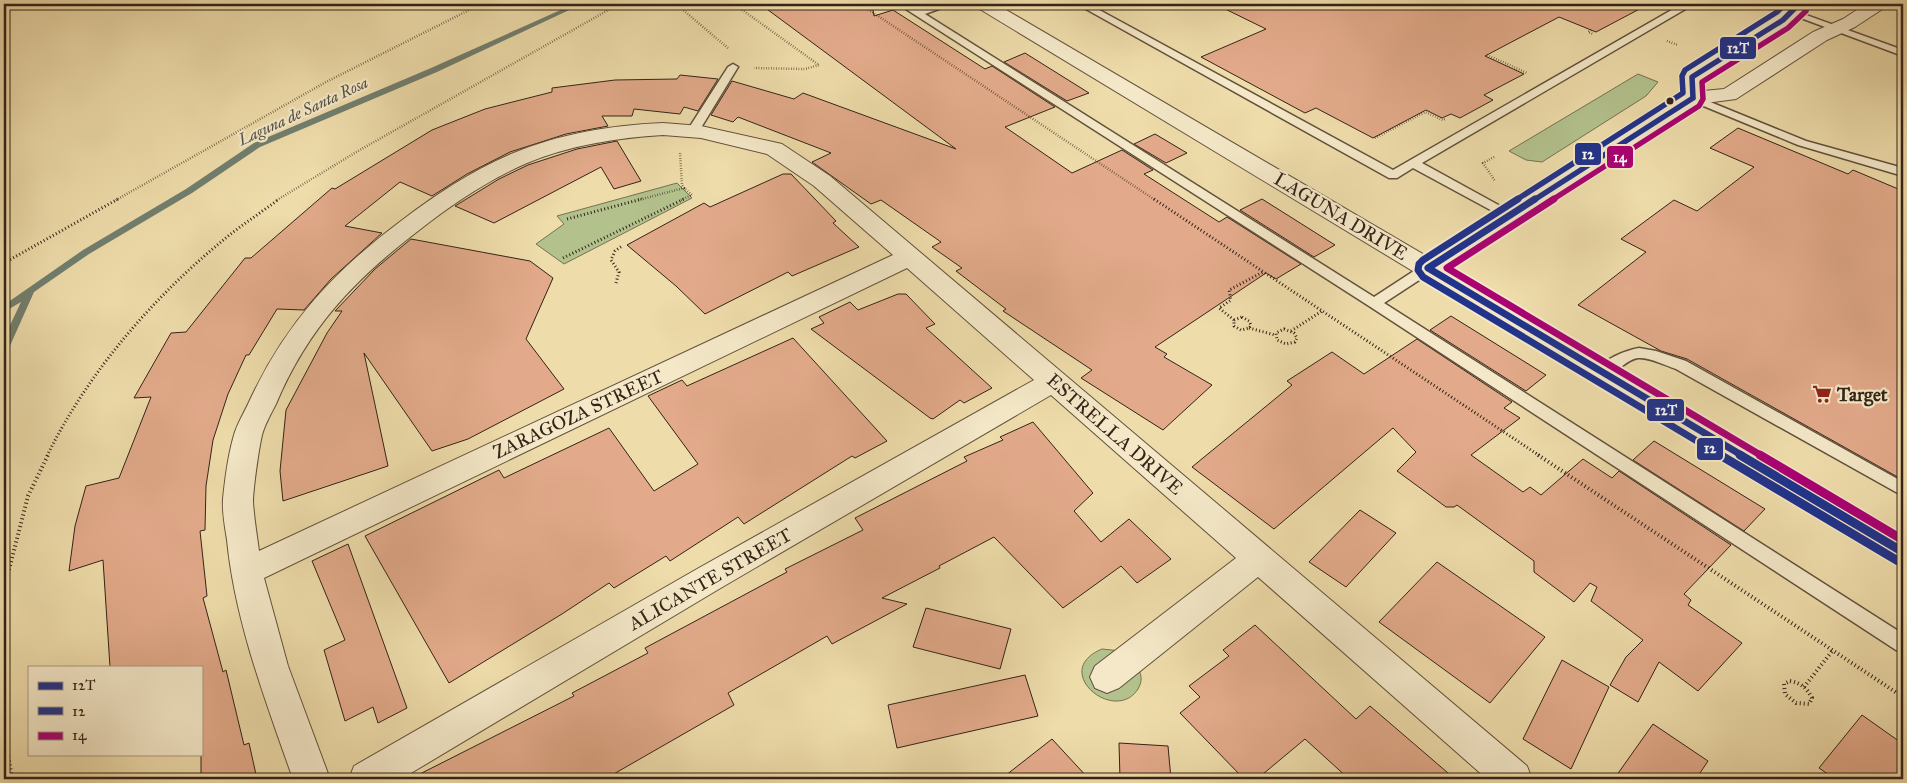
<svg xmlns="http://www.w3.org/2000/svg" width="1907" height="783" font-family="'IM FELL Great Primer',serif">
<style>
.green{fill:#b3c28d;stroke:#747252}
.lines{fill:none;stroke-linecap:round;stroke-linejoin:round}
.stream{fill:#717f6f;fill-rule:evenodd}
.building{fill:#e2aa8a;stroke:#342317}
.service-casing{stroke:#62513c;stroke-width:3}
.minor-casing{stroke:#62513c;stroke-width:2}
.path-far2{stroke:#342317;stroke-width:2.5;stroke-dasharray:0.5 2;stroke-linecap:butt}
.path-far1{stroke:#342317;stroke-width:3;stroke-dasharray:1 2.5;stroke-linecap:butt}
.path{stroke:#342317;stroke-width:4;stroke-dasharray:1 3;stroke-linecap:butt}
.service{fill:#f4e8c8;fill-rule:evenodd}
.minor{fill:#f4e8c8;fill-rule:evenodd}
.bus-1-far2-casing{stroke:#f4e8c8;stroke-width:8}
.bus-1-far1-casing{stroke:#f4e8c8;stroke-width:11}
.bus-1-casing{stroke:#f4e8c8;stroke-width:12}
.bus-2-far2-casing{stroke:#f4e8c8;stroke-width:8}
.bus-2-far1-casing{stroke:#f4e8c8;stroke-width:11}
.bus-2-casing{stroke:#f4e8c8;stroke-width:12}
.bus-3-far2-casing{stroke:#f4e8c8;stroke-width:8}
.bus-3-far1-casing{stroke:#f4e8c8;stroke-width:11}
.bus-3-casing{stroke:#f4e8c8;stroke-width:12}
.bus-1-far2{stroke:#21338b;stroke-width:5.5}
.bus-1-far1{stroke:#21338b;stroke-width:7}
.bus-1{stroke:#21338b;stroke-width:9}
.bus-2-far2{stroke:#21338b;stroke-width:5.5}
.bus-2-far1{stroke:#21338b;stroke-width:7}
.bus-2{stroke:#21338b;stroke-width:9}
.bus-3-far2{stroke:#a90272;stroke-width:5.5}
.bus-3-far1{stroke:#a90272;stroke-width:7}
.bus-3{stroke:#a90272;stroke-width:9}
.bus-dot{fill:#342317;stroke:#f4e8c8;stroke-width:2}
.labels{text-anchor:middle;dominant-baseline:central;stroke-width:4.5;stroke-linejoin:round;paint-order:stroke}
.far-water-label{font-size:16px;font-style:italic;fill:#525143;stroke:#f4e8c8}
.street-label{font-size:19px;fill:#342317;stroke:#f4e8c8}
.poi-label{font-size:19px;font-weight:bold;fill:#342317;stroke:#f4e8c8;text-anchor:start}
.line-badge{stroke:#f4e8c8;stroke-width:2}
.badge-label{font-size:14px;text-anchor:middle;font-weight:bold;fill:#fff}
</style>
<rect width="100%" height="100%" fill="#eedcaa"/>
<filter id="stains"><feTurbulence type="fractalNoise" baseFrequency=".004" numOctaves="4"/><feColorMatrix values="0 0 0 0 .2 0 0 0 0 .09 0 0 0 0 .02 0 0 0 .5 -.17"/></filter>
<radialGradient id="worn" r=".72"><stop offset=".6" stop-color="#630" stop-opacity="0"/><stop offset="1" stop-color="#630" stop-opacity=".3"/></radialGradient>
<!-- green -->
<path class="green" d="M 1638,74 L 1658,82 L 1646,96 L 1542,162 L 1526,160 L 1509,151 Z
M 677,183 L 692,198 L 564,264 L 536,244 L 564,224 L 557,216 Z
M 1102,649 L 1121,651 C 1132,662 1148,672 1138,689 C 1115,725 1049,671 1102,649 Z"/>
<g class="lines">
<!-- stream -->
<path class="stream" d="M 574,4 L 582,4 L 437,72 L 260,147 L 192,193 L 89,254 L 34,292 L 9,348 L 4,351 L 4,338 L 21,302 L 4,312 L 4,305 L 83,250 L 186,189 L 254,143 L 431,68 Z"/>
</g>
<!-- building -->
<path class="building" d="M 760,4 L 872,4 L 874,16 L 893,10 L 985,69 L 992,66 L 1055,107 L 1005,127 L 1072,173 L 1122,150 L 1153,170 L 1144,174 L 1219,222 L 1227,217 L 1301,264 L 1276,279 L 1266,273 L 1155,347 L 1167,354 L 1164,357 L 1212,385 L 1163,430 L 1081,378 L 1092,370 L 1003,311 L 1006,309 L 956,271 L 962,268 L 932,247 L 941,242 L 881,200 L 871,204 L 812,162 L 831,153 L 738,117 L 733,122 L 711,115 L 732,81 L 794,99 L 803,93 L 956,149 Z
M 1215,4 L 1649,4 L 1596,32 L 1559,17 L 1485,56 L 1524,74 L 1484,95 L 1493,100 L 1460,118 L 1451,114 L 1442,118 L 1426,110 L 1373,138 L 1316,108 L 1305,113 L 1201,57 L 1266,29 Z
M 1025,53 L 1089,93 L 1067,101 L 1004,62 Z
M 680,75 L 718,79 L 698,111 L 684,107 L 680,114 L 634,109 L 632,116 L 602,116 L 608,126 L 566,134 L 510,152 L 467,174 L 432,196 L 400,182 L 345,226 L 382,233 L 331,279 L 304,310 L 277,309 L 249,355 L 246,355 L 228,394 L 213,440 L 206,486 L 205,530 L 200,531 L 207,596 L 203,598 L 223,672 L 226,670 L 244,745 L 249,743 L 257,779 L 201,779 L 201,667 L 110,667 L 103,560 L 69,571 L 75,526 L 86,486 L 119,478 L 151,397 L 134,398 L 171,333 L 186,332 L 245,258 L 251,258 L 332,188 L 335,189 L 432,130 L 485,109 L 552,92 L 552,88 L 615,80 L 677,79 Z
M 1738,128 L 1848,174 L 1853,170 L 1903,191 L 1903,480 L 1687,359 L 1661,351 L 1578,305 L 1646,252 L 1621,239 L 1674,200 L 1697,211 L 1754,167 L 1710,148 Z
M 1155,134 L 1187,153 L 1166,163 L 1134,144 Z
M 617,141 L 641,181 L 614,189 L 601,167 L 494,223 L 455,206 L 499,179 L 528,165 L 577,149 Z
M 783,174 L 791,174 L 836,221 L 833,223 L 859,247 L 792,276 L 788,272 L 705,314 L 676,286 L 627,245 L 704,203 L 710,207 Z
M 1262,199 L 1335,245 L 1314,257 L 1240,210 Z
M 411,239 L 530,261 L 553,278 L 526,339 L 564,389 L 468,439 L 432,451 L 364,353 L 388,466 L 283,501 L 280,471 L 286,410 L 327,333 L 342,311 L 335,311 L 375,269 Z
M 898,294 L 906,294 L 935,324 L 926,328 L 992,388 L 964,403 L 960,400 L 933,419 L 930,418 L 811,329 L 824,323 L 819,317 L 850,302 L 858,310 Z
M 1451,316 L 1546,375 L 1526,391 L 1430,330 Z
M 793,338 L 887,441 L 855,458 L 852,456 L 744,524 L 738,517 L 670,561 L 666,556 L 614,588 L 609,583 L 562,614 L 449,683 L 365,536 L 499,470 L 504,478 L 609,428 L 654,491 L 698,464 L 648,396 L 682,380 L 687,386 Z
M 1417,339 L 1512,402 L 1504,408 L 1520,418 L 1471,455 L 1523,492 L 1530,487 L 1541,495 L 1583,459 L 1612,478 L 1619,471 L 1731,545 L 1684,594 L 1691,600 L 1688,605 L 1742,643 L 1698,691 L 1659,662 L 1638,702 L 1610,685 L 1626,657 L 1643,640 L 1591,601 L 1597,587 L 1590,583 L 1574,602 L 1534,572 L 1534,561 L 1457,505 L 1454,507 L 1446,507 L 1397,471 L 1416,452 L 1393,428 L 1274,529 L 1192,467 L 1292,385 L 1287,381 L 1332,352 L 1364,374 Z
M 1033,422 L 1093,493 L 1074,511 L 1101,542 L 1129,519 L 1171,559 L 1137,583 L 1121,566 L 1063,608 L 994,537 L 939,566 L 940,568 L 882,598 L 907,604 L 832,644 L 827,636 L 728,693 L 734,705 L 605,779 L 410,779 L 574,696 L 572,693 L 648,653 L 645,648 L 787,572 L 785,569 L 863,530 L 855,518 L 967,461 L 964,457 L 1003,440 L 1000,437 Z
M 1654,441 L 1765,509 L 1744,531 L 1633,460 Z
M 1360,510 L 1396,533 L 1346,587 L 1309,562 Z
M 348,544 L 407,708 L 378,723 L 373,707 L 345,721 L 324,650 L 345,640 L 312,561 Z
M 1437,562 L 1545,637 L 1490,703 L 1379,622 Z
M 926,608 L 1011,629 L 1000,669 L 913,647 Z
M 1255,625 L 1356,719 L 1370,706 L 1455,779 L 1349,779 L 1305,739 L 1257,779 L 1244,779 L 1180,713 L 1200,697 L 1189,686 L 1229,656 L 1223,650 Z
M 1562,660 L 1609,687 L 1571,769 L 1523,739 Z
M 1025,675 L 1038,716 L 897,748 L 888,705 Z
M 1862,715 L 1903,744 L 1903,779 L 1835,779 L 1819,768 Z
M 1653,724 L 1708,761 L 1696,779 L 1614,779 Z
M 1052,739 L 1089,779 L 1001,779 Z
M 1119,743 L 1168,746 L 1171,779 L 1120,779 Z"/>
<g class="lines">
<!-- service casing -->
<g class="service-casing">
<path id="service" d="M 898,4 L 909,4 L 918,10 L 935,4 L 949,4 L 947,6 L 925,14 L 1374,297 L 1423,265 L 1433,265 L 1435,268 L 1433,271 L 1384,303 L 1903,634 L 1903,652 L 1896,650 L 1369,306 Z
M 1682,4 L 1694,4 L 1422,163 L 1513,213 L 1515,216 L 1513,219 L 1509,220 L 1413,168 L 1397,178 L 1389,178 L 1084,8 L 1086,6 L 1092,6 L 1393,170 Z
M 1763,4 L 1776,4 L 1903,50 L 1903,56 Z
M 733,64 L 738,67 L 699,131 L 693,134 L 689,133 L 687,131 L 728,67 Z
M 1693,95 L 1806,141 L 1903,168 L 1903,176 L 1798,145 L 1689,100 L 1687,98 Z
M 1639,348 L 1656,351 L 1686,361 L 1903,482 L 1903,496 L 1676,369 C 1664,365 1650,357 1638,358 C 1623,360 1612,381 1597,377 L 1595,373 C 1603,359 1624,351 1639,348 Z"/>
</g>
<!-- minor casing -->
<g class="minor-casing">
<path id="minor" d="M 975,4 L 996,4 L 1428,257 L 1683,96 L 1682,77 L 1685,73 L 1777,16 L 1789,4 L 1808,4 L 1789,24 L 1702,79 L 1703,91 L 1724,89 L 1813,32 L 1843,19 L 1866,4 L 1887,4 L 1884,8 L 1855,27 L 1827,40 L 1736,99 L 1698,104 L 1446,268 L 1903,536 L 1903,565 L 1892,561 L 978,8 Z
M 663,123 L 701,126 L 782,144 L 830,176 L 1527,766 L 1532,779 L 1487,779 L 1258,577 L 1119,688 L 1107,693 L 1095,688 L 1090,677 L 1095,666 L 1236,558 L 1051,395 L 719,589 L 401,779 L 349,779 L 354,766 L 697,569 L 1034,380 L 907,268 L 264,578 L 288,666 L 330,779 L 293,779 C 266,702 235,622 227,540 C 225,527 222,512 223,499 C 225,479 228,455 234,435 C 237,424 244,413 249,402 C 285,324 333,272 401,221 C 435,195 471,171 511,154 C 559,134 611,125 663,123 ZM 663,135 L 701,138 L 767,154 L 814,186 L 893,255 L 259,551 C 257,535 254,518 253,502 C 253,489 259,448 262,435 C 265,424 271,414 276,404 C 308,328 354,280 418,231 C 451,205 488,180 527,163 C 570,145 616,138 663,135 Z"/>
</g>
<!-- path-far2 -->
<path class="path-far2" d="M 676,4 L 729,49
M 734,4 L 819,65 L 805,69 L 754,68
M 860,4 L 1155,200
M 1591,30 L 1588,32 L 1593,34
M 1667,41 L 1678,45
M 1487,55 L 1527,73
M 1375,138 L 1425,112 L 1443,120 L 1445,119
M 1494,157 L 1483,163 L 1495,181
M 116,200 L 326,82 L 481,4
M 277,200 L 358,151 L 619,4
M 638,200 L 684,188 L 682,185 L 680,153
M 681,200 L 692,195 L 684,188"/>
<!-- path-far1 -->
<path class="path-far1" d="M 1154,199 L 1540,456
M 567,219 L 642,199
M 563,258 L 684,199
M 4,263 L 118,199
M 616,283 L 619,272 L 611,260 L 615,251 L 622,246
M 1242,317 L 1249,321 L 1251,325 L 1249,328 L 1241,330 L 1234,326 L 1234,320 Z
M 1234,320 L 1219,308 L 1231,300 L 1229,290 L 1263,272
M 1249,328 L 1275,335
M 1284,329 L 1294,333 L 1297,338 L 1295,342 L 1286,344 L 1277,340 L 1276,333 Z
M 1291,331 L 1322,311
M 47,456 C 88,372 154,296 227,237 C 243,224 262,212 279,199"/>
<!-- path -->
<path class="path" d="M 1538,455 L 1903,697
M 4,589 L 28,496 L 48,455
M 1790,681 C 1801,683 1807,688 1812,698 L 1809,704 L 1796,703 L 1785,694 L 1784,684 Z
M 1804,687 L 1833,650
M 4,729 L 12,779"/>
<!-- service -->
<use href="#service" class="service"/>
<!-- minor -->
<use href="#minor" class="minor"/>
<!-- bus-1-far2 casing -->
<g class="bus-1-far2-casing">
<path id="bus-1-far2" d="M 1693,98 L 1692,77 L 1783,20 L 1799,4
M 1534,200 L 1693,98"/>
</g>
<!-- bus-1-far1 casing -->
<g class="bus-1-far1-casing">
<path id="bus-1-far1" d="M 1428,268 L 1743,456
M 1428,268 L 1535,199"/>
</g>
<!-- bus-1 casing -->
<g class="bus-1-casing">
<path id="bus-1" d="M 1740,455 L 1903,552"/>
</g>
<!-- bus-2-far2 casing -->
<g class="bus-2-far2-casing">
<path id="bus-2-far2" d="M 1516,200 L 1683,93 L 1682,76 L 1685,70 L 1777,12 L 1785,4"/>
</g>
<!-- bus-2-far1 casing -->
<g class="bus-2-far1-casing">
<path id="bus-2-far1" d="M 1518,199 L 1423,260 L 1419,264 L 1418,270 L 1423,277 L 1722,456"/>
</g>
<!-- bus-2 casing -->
<g class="bus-2-casing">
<path id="bus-2" d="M 1720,455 L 1898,561"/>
</g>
<!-- bus-3-far2 casing -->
<g class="bus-3-far2-casing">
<path id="bus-3-far2" d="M 1552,200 L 1699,106 L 1703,99 L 1702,82 L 1788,28 L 1806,11"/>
</g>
<!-- bus-3-far1 casing -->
<g class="bus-3-far1-casing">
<path id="bus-3-far1" d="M 1554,199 L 1447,268 L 1762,456"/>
</g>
<!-- bus-3 casing -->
<g class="bus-3-casing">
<path id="bus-3" d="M 1760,455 L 1903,540"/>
</g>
<!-- bus-1-far2 -->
<use href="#bus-1-far2" class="bus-1-far2"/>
<!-- bus-1-far1 -->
<use href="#bus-1-far1" class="bus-1-far1"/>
<!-- bus-1 -->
<use href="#bus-1" class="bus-1"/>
<!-- bus-2-far2 -->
<use href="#bus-2-far2" class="bus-2-far2"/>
<!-- bus-2-far1 -->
<use href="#bus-2-far1" class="bus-2-far1"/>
<!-- bus-2 -->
<use href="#bus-2" class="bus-2"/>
<!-- bus-3-far2 -->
<use href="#bus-3-far2" class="bus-3-far2"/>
<!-- bus-3-far1 -->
<use href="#bus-3-far1" class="bus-3-far1"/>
<!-- bus-3 -->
<use href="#bus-3" class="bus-3"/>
</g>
<!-- icons -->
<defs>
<g id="supermarket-bare" transform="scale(1.5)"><path d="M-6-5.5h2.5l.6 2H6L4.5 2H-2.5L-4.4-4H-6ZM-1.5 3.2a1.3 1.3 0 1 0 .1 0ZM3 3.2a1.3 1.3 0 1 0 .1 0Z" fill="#8f2418" stroke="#f4e8c8" stroke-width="2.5" paint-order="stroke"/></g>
</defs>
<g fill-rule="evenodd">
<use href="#supermarket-bare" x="1822" y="394"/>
</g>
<!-- markers -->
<circle class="bus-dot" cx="1670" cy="101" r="4.5"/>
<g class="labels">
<!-- far-water labels -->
<g class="far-water-label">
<text transform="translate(303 111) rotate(-25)">Laguna de Santa Rosa</text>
</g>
<!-- street labels -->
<g class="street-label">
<text transform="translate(1341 216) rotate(31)">LAGUNA DRIVE</text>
<text transform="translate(578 414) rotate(-25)">ZARAGOZA STREET</text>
<text transform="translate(1115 434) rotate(41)">ESTRELLA DRIVE</text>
<text transform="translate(710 579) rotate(-30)">ALICANTE STREET</text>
</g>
<!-- poi labels -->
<g class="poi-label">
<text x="1837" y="394">Target</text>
</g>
</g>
<g class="line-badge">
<rect x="1719" y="36" width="38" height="24" rx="5" fill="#21338b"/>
<rect x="1574" y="142" width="28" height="24" rx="5" fill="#21338b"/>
<rect x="1606" y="145" width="28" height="24" rx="5" fill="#a90272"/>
<rect x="1646" y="398" width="39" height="24" rx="5" fill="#21338b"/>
<rect x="1696" y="437" width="28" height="24" rx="5" fill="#21338b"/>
</g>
<g class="badge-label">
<text x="1738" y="53">12T</text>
<text x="1588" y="159">12</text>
<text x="1620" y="162">14</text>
<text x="1666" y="415">12T</text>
<text x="1710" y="453">12</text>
</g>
<!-- margin -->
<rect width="1907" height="783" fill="none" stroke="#eedcaa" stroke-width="20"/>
<rect x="5" y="5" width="1897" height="773" fill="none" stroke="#342317" stroke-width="2.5"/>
<rect x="10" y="10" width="1887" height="763" fill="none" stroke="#342317"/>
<!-- legend -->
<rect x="28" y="666" width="175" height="90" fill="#f4e8c8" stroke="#a79981"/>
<rect x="38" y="682" width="25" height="8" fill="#21338b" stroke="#a79981"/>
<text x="72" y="690" font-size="15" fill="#342317">12T</text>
<rect x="38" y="707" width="25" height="8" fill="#21338b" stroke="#a79981"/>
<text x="72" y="716" font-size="15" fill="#342317">12</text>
<rect x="38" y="732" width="25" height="8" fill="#a90272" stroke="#a79981"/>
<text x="72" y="740" font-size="15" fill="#342317">14</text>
<rect width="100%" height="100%" filter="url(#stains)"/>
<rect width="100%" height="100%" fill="url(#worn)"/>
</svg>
